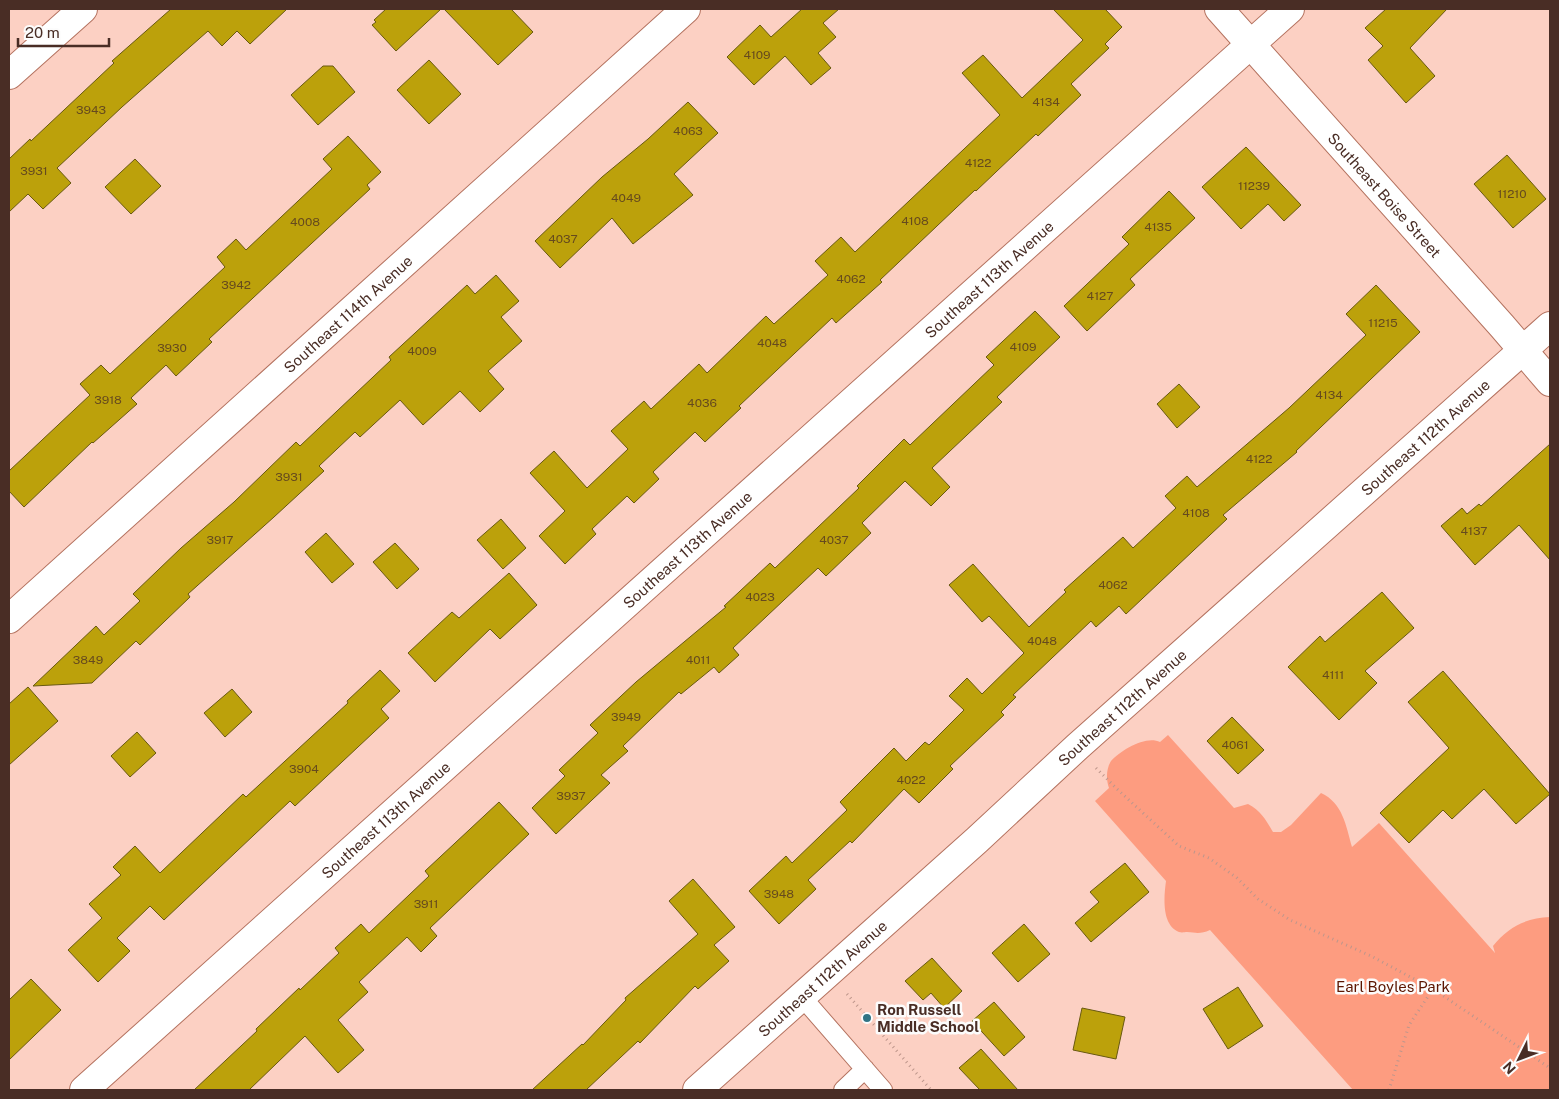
<svg xmlns="http://www.w3.org/2000/svg" width="1559" height="1099" font-family="'Public Sans',sans-serif">
<style>
.green{fill:#fd9c80}
.building{fill:#bca10b;stroke:#685910}
.lines{fill:none;stroke-linecap:round;stroke-linejoin:round}
.lane-casing{stroke:#b4725f;stroke-width:20}
.street-casing{stroke:#b4725f;stroke-width:30}
.secondary-casing{stroke:#b4725f;stroke-width:30}
.path{stroke:#bd968b;stroke-width:3;stroke-dasharray:1 4;stroke-linecap:butt}
.lane{stroke:#fff;stroke-width:18}
.street{stroke:#fff;stroke-width:28}
.secondary{stroke:#fff;stroke-width:28}
.poi-dot{fill:#317485;stroke:#fcfcfc;stroke-width:2}
.labels{text-anchor:middle;dominant-baseline:central;stroke-width:5;stroke-linejoin:round;paint-order:stroke}
.number-label{font-size:12px;fill:#664a1e}
.street-label{font-size:15px;fill:#492d25;stroke:#fcfcfc}
.park-label{font-size:15px;fill:#5c1601;stroke:#fcfcfc}
.poi-label{font-size:15px;font-weight:bold;fill:#492d25;stroke:#fcfcfc;text-anchor:start}
</style>
<rect width="100%" height="100%" fill="#fcd0c3"/>
<!-- green -->
<path class="green" d="M 1168,735 L 1234,808 L 1248,804 C 1261,811 1266,820 1273,832 L 1281,832 L 1291,825 L 1321,793 C 1343,803 1346,826 1352,847 L 1379,823 L 1495,953 L 1493,946 C 1508,927 1526,918 1550,917 L 1550,1090 L 1353,1090 L 1210,930 C 1201,934 1197,933 1187,932 C 1185,932 1182,933 1179,932 C 1161,925 1164,896 1166,881 L 1095,801 L 1109,788 C 1106,780 1106,769 1111,761 C 1121,750 1146,735 1160,742 Z"/>
<!-- building -->
<path class="building" d="M 171,9 L 287,9 L 250,44 L 237,31 L 222,46 L 208,31 L 122,107 L 57,168 L 71,183 L 43,209 L 28,194 L 9,212 L 9,159 L 30,139 L 31,141 L 114,63 L 112,61 Z
M 386,9 L 441,9 L 396,51 L 372,25 L 376,22 L 374,20 Z
M 444,9 L 511,9 L 533,32 L 498,65 Z
M 802,9 L 839,9 L 823,23 L 836,37 L 818,53 L 831,68 L 811,85 L 785,56 L 754,85 L 727,57 L 760,25 L 771,37 Z
M 1053,9 L 1105,9 L 1122,27 L 1105,44 L 1109,48 L 1071,84 L 1081,95 L 1038,136 L 1036,134 L 976,191 L 975,190 L 880,280 L 882,282 L 836,323 L 832,318 L 739,406 L 741,408 L 705,442 L 695,432 L 653,472 L 659,479 L 634,503 L 627,496 L 592,529 L 596,534 L 565,564 L 539,536 L 565,511 L 530,473 L 554,451 L 587,488 L 628,449 L 611,431 L 644,401 L 651,409 L 699,364 L 707,373 L 766,316 L 774,324 L 828,275 L 815,261 L 841,237 L 855,252 L 1000,115 L 962,73 L 983,55 L 1022,98 L 1083,40 Z
M 1386,9 L 1447,9 L 1410,48 L 1435,76 L 1406,103 L 1368,60 L 1383,46 L 1365,28 Z
M 429,60 L 461,94 L 429,124 L 397,90 Z
M 323,66 L 333,66 L 355,92 L 318,125 L 291,95 Z
M 688,102 L 718,133 L 674,174 L 693,195 L 633,244 L 612,218 L 560,268 L 535,241 L 602,177 L 648,139 Z
M 348,136 L 381,172 L 367,185 L 370,189 L 209,339 L 212,342 L 176,376 L 166,365 L 131,398 L 137,404 L 93,443 L 92,442 L 24,507 L 9,491 L 9,471 L 90,395 L 80,384 L 101,365 L 110,374 L 225,267 L 217,257 L 236,239 L 246,250 L 332,169 L 323,159 Z
M 1246,147 L 1301,205 L 1284,221 L 1268,204 L 1241,229 L 1202,187 Z
M 1507,155 L 1546,199 L 1513,228 L 1474,184 Z
M 135,159 L 161,186 L 131,214 L 105,187 Z
M 1169,191 L 1195,218 L 1130,279 L 1135,285 L 1087,331 L 1064,306 L 1129,244 L 1122,237 Z
M 496,275 L 519,301 L 501,317 L 522,341 L 488,371 L 504,389 L 480,412 L 460,391 L 423,425 L 400,400 L 360,437 L 355,432 L 319,466 L 324,471 L 274,517 L 188,594 L 190,597 L 140,645 L 136,641 L 92,683 L 33,686 L 96,626 L 104,635 L 140,601 L 133,594 L 181,548 L 234,502 L 296,442 L 300,446 L 391,360 L 389,357 L 467,285 L 475,294 Z
M 1376,285 L 1420,332 L 1296,451 L 1297,452 L 1223,515 L 1227,519 L 1126,614 L 1119,606 L 1096,627 L 1091,621 L 1013,695 L 1016,697 L 1001,712 L 1004,715 L 950,766 L 953,769 L 919,803 L 904,789 L 852,843 L 850,841 L 808,880 L 816,889 L 779,924 L 749,891 L 786,856 L 792,863 L 847,810 L 840,802 L 894,748 L 906,761 L 925,742 L 929,745 L 964,710 L 949,696 L 967,678 L 982,694 L 1024,653 L 989,616 L 982,622 L 949,585 L 973,564 L 1029,627 L 1066,592 L 1064,590 L 1123,537 L 1133,548 L 1176,508 L 1165,496 L 1187,476 L 1197,487 L 1289,408 L 1366,335 L 1346,314 Z
M 1035,311 L 1060,337 L 997,397 L 1002,402 L 932,468 L 950,487 L 931,506 L 905,481 L 862,523 L 871,533 L 826,576 L 818,568 L 733,648 L 739,655 L 719,673 L 714,667 L 681,694 L 679,692 L 623,746 L 628,751 L 601,775 L 610,783 L 556,834 L 532,808 L 565,776 L 559,770 L 598,733 L 590,725 L 636,682 L 726,607 L 724,606 L 770,563 L 775,568 L 859,488 L 857,486 L 904,439 L 910,445 L 994,365 L 986,357 Z
M 1179,384 L 1200,407 L 1177,428 L 1157,404 Z
M 1550,444 L 1550,560 L 1519,525 L 1475,565 L 1441,526 L 1462,508 L 1467,514 L 1479,504 L 1481,506 Z
M 501,519 L 526,548 L 503,569 L 477,540 Z
M 326,533 L 354,564 L 332,583 L 305,552 Z
M 395,543 L 419,569 L 397,589 L 373,562 Z
M 509,573 L 537,605 L 500,639 L 490,629 L 435,682 L 408,653 L 452,612 L 459,618 Z
M 1382,592 L 1414,628 L 1365,671 L 1377,683 L 1339,720 L 1288,667 L 1320,636 L 1325,642 Z
M 380,670 L 400,691 L 381,709 L 389,718 L 295,806 L 290,801 L 164,920 L 150,906 L 117,938 L 130,951 L 98,982 L 68,950 L 102,918 L 89,904 L 121,875 L 113,867 L 135,846 L 160,873 L 243,794 L 246,797 L 348,703 L 347,701 Z
M 1443,671 L 1550,794 L 1516,824 L 1484,789 L 1452,819 L 1443,810 L 1409,843 L 1380,813 L 1449,748 L 1408,702 Z
M 28,687 L 58,721 L 9,765 L 9,704 Z
M 232,689 L 252,712 L 225,737 L 204,713 Z
M 1232,717 L 1264,750 L 1238,774 L 1207,741 Z
M 137,732 L 156,753 L 130,777 L 111,756 Z
M 499,802 L 529,834 L 430,928 L 437,936 L 421,952 L 407,937 L 359,982 L 368,992 L 338,1020 L 364,1050 L 338,1073 L 305,1036 L 249,1090 L 194,1090 L 257,1031 L 256,1029 L 299,988 L 300,990 L 339,953 L 335,948 L 361,924 L 369,933 L 429,876 L 425,871 Z
M 1125,863 L 1149,892 L 1091,942 L 1075,923 L 1099,902 L 1090,892 Z
M 693,879 L 735,927 L 714,945 L 729,961 L 698,989 L 695,986 L 640,1043 L 638,1041 L 586,1090 L 532,1090 L 582,1044 L 583,1045 L 626,1000 L 625,998 L 698,934 L 669,901 Z
M 1024,924 L 1050,954 L 1018,982 L 992,953 Z
M 932,958 L 962,991 L 944,1008 L 931,993 L 923,1000 L 905,981 Z
M 31,979 L 61,1010 L 9,1060 L 9,1000 Z
M 1238,987 L 1263,1026 L 1228,1049 L 1203,1009 Z
M 994,1002 L 1025,1037 L 1004,1056 L 972,1021 Z
M 1082,1008 L 1125,1017 L 1116,1059 L 1073,1050 Z
M 981,1049 L 1018,1090 L 980,1090 L 959,1068 Z"/>
<g class="lines">
<!-- lane casing -->
<g class="lane-casing">
<path id="lane" d="M 802,997 L 883,1090
M 843,1090 L 865,1069"/>
</g>
<!-- street casing -->
<g class="street-casing">
<g id="street">
<path id="s1" d="M 1219,9 L 1502,326 L 1550,382"/>
<path d="M 9,75 L 83,9"/>
<path id="s2" d="M 9,619 L 686,9"/>
<path id="s3" d="M 84,1090 L 1290,9"/>
</g>
</g>
<!-- secondary casing -->
<g class="secondary-casing">
<g id="secondary">
<path id="s4" d="M 697,1090 L 977,840 L 1077,747 L 1550,326"/>
</g>
</g>
<!-- path -->
<path class="path" d="M 1096,768 L 1117,789 L 1179,846 L 1209,858 L 1237,878 L 1258,899 L 1290,920 L 1371,956 L 1433,989 L 1550,1068
M 847,994 L 931,1090
M 1389,1090 L 1409,1025 L 1433,989"/>
<!-- lane -->
<use href="#lane" class="lane"/>
<!-- street -->
<use href="#street" class="street"/>
<!-- secondary -->
<use href="#secondary" class="secondary"/>
</g>
<!-- markers -->
<circle class="poi-dot" cx="867" cy="1018" r="5"/>
<g class="labels">
<!-- number labels -->
<g class="number-label">
<text x="757" y="55">4109</text>
<text x="1046" y="102">4134</text>
<text x="91" y="110">3943</text>
<text x="688" y="131">4063</text>
<text x="978" y="163">4122</text>
<text x="34" y="171">3931</text>
<text x="1254" y="186">11239</text>
<text x="1512" y="194">11210</text>
<text x="626" y="198">4049</text>
<text x="915" y="221">4108</text>
<text x="305" y="222">4008</text>
<text x="1158" y="227">4135</text>
<text x="563" y="239">4037</text>
<text x="851" y="279">4062</text>
<text x="236" y="285">3942</text>
<text x="1100" y="296">4127</text>
<text x="1383" y="323">11215</text>
<text x="772" y="343">4048</text>
<text x="1023" y="347">4109</text>
<text x="172" y="348">3930</text>
<text x="422" y="351">4009</text>
<text x="1329" y="395">4134</text>
<text x="108" y="400">3918</text>
<text x="702" y="403">4036</text>
<text x="1259" y="459">4122</text>
<text x="289" y="477">3931</text>
<text x="1196" y="513">4108</text>
<text x="1474" y="531">4137</text>
<text x="220" y="540">3917</text>
<text x="834" y="540">4037</text>
<text x="1113" y="585">4062</text>
<text x="760" y="597">4023</text>
<text x="1042" y="641">4048</text>
<text x="88" y="660">3849</text>
<text x="698" y="660">4011</text>
<text x="1333" y="675">4111</text>
<text x="626" y="717">3949</text>
<text x="1235" y="745">4061</text>
<text x="304" y="769">3904</text>
<text x="911" y="780">4022</text>
<text x="571" y="796">3937</text>
<text x="779" y="894">3948</text>
<text x="426" y="904">3911</text>
</g>
<!-- street labels -->
<g class="street-label">
<text stroke="none"><textPath href="#s1" startOffset="249">Southeast Boise Street</textPath></text>
<text stroke="none"><textPath href="#s3" startOffset="1215">Southeast 113th Avenue</textPath></text>
<text stroke="none"><textPath href="#s2" startOffset="456">Southeast 114th Avenue</textPath></text>
<text stroke="none"><textPath href="#s4" startOffset="978">Southeast 112th Avenue</textPath></text>
<text stroke="none"><textPath href="#s3" startOffset="810">Southeast 113th Avenue</textPath></text>
<text stroke="none"><textPath href="#s4" startOffset="572">Southeast 112th Avenue</textPath></text>
<text stroke="none"><textPath href="#s3" startOffset="405">Southeast 113th Avenue</textPath></text>
<text stroke="none"><textPath href="#s4" startOffset="168">Southeast 112th Avenue</textPath></text>
</g>
<!-- park labels -->
<g class="park-label">
<text x="1393" y="986">Earl Boyles Park</text>
</g>
<!-- poi labels -->
<g class="poi-label">
<text x="877" y="1009">Ron Russell<tspan x="877" dy="17">Middle School</tspan></text>
</g>
</g>
<!-- border -->
<rect width="1559" height="1099" fill="none" stroke="#492d25" stroke-width="20"/>
<!-- north arrow -->
<g transform="translate(1519 1059) rotate(228)" stroke="#fcfcfc" stroke-width="4" paint-order="stroke">
<path d="M0-4L9 19L0 12L-9 19Z" fill="#492d25"/>
<text y="-8" font-size="14" font-weight="bold" text-anchor="middle" fill="#492d25">N</text>
</g>
<!-- scale -->
<path d="M18 38v8h91v-8" fill="none" stroke="#492d25" stroke-width="2.5"/>
<text x="25" y="38" font-size="15" fill="#492d25" stroke="#fcfcfc" stroke-width="4" paint-order="stroke">20 m</text>
</svg>
